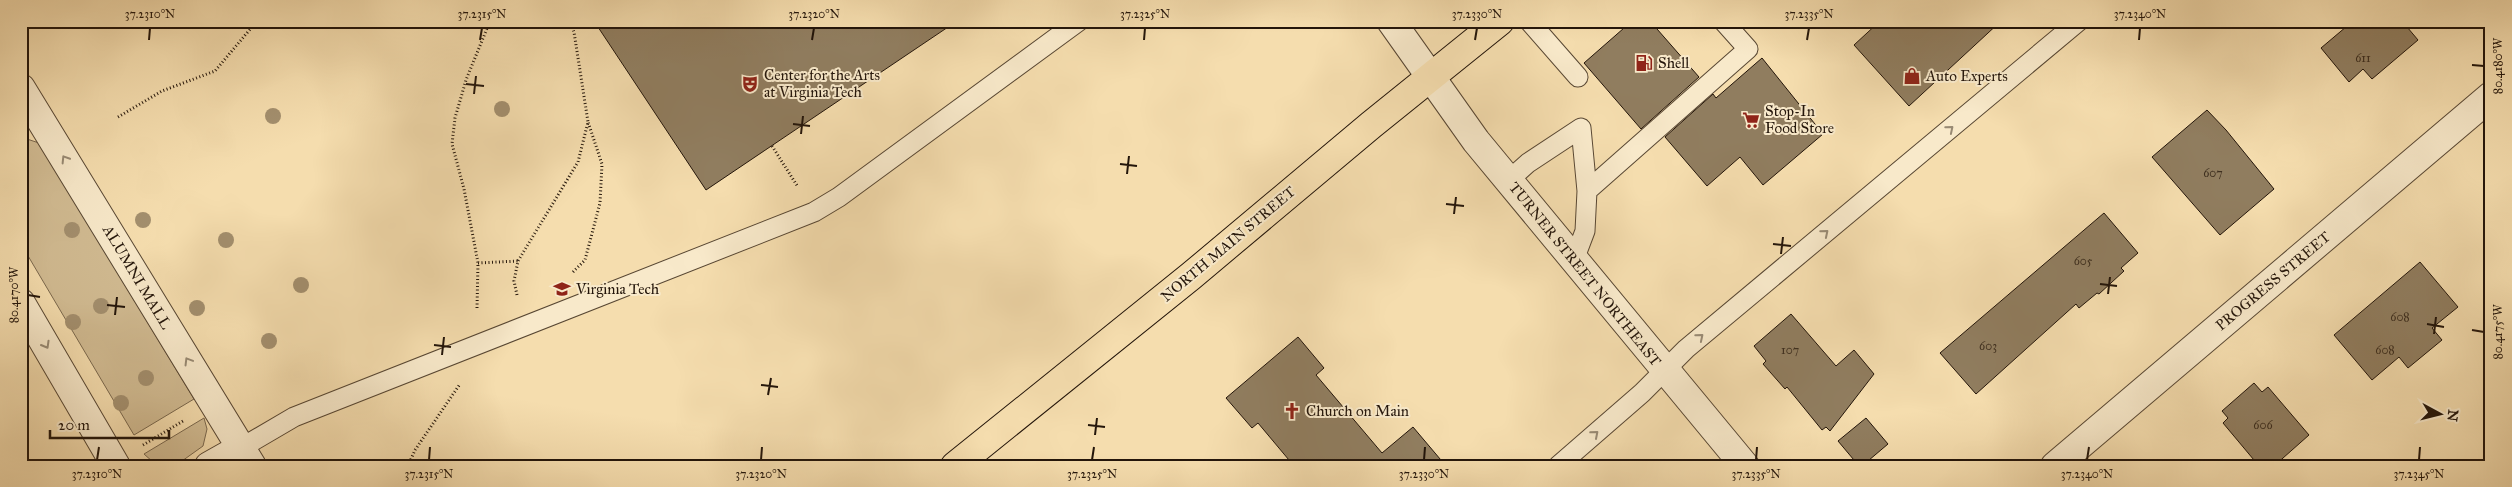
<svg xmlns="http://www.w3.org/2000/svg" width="2512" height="487" font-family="'IM FELL Great Primer',serif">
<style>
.green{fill:#d1bb92;stroke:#7a684e}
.building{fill:#907d5f;stroke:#23150a}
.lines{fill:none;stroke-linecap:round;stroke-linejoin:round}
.service-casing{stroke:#584733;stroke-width:21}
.tertiary-casing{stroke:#584733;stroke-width:30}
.primary-casing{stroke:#23150a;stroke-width:30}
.path{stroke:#23150a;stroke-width:3;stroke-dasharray:1 2.5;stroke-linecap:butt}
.service{stroke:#f8e9ca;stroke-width:19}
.tertiary{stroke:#f8e9ca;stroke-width:28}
.primary{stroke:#f5ddae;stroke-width:28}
.tree{fill:#a38f6e}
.oneway{stroke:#988a74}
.ticks{fill:none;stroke:#23150a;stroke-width:2}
.labels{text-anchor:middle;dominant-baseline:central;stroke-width:4;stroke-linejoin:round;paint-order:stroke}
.number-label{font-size:12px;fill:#3e2f1f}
.poi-label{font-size:15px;fill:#23150a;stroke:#f8e9ca;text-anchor:start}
.street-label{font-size:15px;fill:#23150a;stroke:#f8e9ca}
.neatline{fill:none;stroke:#23150a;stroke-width:2}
.ticks-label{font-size:12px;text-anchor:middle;fill:#23150a}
</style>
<rect width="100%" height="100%" fill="#f5ddae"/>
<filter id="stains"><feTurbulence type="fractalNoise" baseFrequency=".004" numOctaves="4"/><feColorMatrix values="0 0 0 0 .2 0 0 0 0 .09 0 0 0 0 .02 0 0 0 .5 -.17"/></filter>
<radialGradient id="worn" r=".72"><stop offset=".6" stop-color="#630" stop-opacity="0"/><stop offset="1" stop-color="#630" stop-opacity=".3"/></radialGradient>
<!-- green -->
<path class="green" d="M 21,137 L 39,143 L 194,399 L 134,435 L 21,244 Z
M 204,418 L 207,429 L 203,446 L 175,466 L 153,462 L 144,454 Z"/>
<!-- building -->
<path class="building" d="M 594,21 L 957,21 L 706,190 Z
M 1632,21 L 1650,21 L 1699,77 L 1641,129 L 1584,63 Z
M 1880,21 L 2001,21 L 1909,106 L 1854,45 Z
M 2353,21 L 2402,21 L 2418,40 L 2372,79 L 2363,69 L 2349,82 L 2321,48 Z
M 1762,58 L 1823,134 L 1763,185 L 1740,157 L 1707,186 L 1665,137 L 1713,94 L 1716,98 Z
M 2207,110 L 2226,130 L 2274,189 L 2220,235 L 2152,157 Z
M 2104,213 L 2138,253 L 2121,268 L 2124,271 L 2099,294 L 2097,293 L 2079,308 L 2076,304 L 1976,394 L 1940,353 Z
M 2420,262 L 2458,307 L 2432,328 L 2442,340 L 2408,368 L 2399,357 L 2372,380 L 2334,335 Z
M 1791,314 L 1836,366 L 1854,350 L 1874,374 L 1830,431 L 1826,427 L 1822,430 L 1787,387 L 1785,389 L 1763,364 L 1766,361 L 1754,346 Z
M 1298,337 L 1324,368 L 1316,375 L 1382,453 L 1413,427 L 1446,466 L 1294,466 L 1258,423 L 1252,428 L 1226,398 Z
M 2254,383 L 2262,392 L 2268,387 L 2309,435 L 2274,466 L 2259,466 L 2223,423 L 2228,418 L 2222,411 Z
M 1866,418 L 1888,444 L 1862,466 L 1859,466 L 1838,441 Z"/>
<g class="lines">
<!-- service casing -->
<g class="service-casing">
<path id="service" d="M 1529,21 L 1578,77
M 1509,180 L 1528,163 L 1581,128 L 1587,191 L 1585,231 L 1574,260
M 1587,191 L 1748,49 L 1723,21
M 241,448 L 294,417 L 814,212 L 839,197 L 1079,21
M 1558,466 L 1642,393 L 1686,349 L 2079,21"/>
</g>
<!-- tertiary casing -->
<g class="tertiary-casing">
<path id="tertiary" d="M 1391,21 L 1476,141 L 1745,466
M 21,88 L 252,466
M 21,303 L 116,466
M 209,466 L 241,448
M 2055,466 L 2491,96"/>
</g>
<!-- primary casing -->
<g class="primary-casing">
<path id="primary" d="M 955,466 L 1191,276 L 1371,125 L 1500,21"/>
</g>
<!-- path -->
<path class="path" d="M 118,117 L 162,91 L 215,71 L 257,21
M 772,146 L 798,187
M 478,263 L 518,261
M 573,272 L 585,260 L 600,203 L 602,164 L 588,122
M 517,295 L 514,281 L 518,261 L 578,162 L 588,122 L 574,32 L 570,21
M 477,308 L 478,263 L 464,189 L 452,144 L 455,118 L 466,80 L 490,21
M 143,445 L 183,421
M 408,466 L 415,450 L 460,384"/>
<!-- service -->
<use href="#service" class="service"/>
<!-- tertiary -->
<use href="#tertiary" class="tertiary"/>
<!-- primary -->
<use href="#primary" class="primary"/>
</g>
<!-- trees -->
<g class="tree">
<circle cx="502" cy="109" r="8"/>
<circle cx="273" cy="116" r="8"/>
<circle cx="143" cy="220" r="8"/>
<circle cx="72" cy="230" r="8"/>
<circle cx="226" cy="240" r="8"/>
<circle cx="301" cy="285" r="8"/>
<circle cx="101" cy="306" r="8"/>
<circle cx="197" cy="308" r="8"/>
<circle cx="73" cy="322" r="8"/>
<circle cx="269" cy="341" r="8"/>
<circle cx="146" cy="378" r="8"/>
<circle cx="121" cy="403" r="8"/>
</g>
<!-- one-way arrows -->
<defs><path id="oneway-chevron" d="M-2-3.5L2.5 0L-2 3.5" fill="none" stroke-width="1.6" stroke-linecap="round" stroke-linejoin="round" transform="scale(1.25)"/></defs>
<g class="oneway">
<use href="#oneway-chevron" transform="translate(1950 129) rotate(-40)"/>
<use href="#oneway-chevron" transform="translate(65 159) rotate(-122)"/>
<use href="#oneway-chevron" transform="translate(1825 233) rotate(-40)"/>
<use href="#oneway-chevron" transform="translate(1700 337) rotate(-40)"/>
<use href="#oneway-chevron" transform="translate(46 345) rotate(60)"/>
<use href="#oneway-chevron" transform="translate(188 361) rotate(-121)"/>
<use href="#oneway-chevron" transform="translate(1595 434) rotate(-41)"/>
</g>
<!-- ticks -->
<path class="ticks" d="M 149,40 L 150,28M 480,40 L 482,28M 812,40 L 814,28M 1144,40 L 1145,28M 1475,40 L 1477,28M 1807,40 L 1809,28M 2139,40 L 2140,28M 2472,65 L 2484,66M 466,84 L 484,86M 474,94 L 476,76M 793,124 L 810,126M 801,134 L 803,116M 1120,164 L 1137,166M 1127,174 L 1129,156M 1446,204 L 1464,206M 1454,214 L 1456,197M 1773,244 L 1791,246M 1781,254 L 1783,237M 2100,284 L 2117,286M 2108,294 L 2110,277M 28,295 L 40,297M 107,305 L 125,307M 115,315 L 117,297M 2427,324 L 2444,327M 2472,330 L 2484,332M 2434,334 L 2436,317M 434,345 L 451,347M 442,355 L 444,337M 761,385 L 778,387M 768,395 L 771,378M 1088,425 L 1105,427M 1095,435 L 1097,418M 97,460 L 99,447M 429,460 L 430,447M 761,460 L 762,447M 1092,460 L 1094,447M 1424,460 L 1425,447M 1756,460 L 1757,447M 2087,460 L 2089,447M 2419,460 L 2420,447"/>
<!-- icons -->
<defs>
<g id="fuel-bare" transform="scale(1.35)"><path d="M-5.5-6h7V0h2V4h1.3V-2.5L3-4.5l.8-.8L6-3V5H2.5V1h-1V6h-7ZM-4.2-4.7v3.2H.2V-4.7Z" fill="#8f2418" stroke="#f8e9ca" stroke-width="2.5" paint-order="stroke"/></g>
<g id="shop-bare" transform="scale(1.35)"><path d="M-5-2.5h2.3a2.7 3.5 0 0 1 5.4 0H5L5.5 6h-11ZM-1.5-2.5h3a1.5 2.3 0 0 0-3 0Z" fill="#8f2418" stroke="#f8e9ca" stroke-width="2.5" paint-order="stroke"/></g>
<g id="theatre-bare" transform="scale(1.35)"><path d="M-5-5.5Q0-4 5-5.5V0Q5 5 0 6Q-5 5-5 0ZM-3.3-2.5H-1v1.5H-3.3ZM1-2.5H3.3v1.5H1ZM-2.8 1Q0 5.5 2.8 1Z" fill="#8f2418" stroke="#f8e9ca" stroke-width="2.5" paint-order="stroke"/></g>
<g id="supermarket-bare" transform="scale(1.35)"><path d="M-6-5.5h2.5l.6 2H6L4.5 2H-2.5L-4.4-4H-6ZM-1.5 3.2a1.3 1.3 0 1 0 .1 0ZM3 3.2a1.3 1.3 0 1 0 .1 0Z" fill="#8f2418" stroke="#f8e9ca" stroke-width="2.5" paint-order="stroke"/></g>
<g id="university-bare" transform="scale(1.35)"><path d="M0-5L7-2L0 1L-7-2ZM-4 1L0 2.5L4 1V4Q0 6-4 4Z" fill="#8f2418" stroke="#f8e9ca" stroke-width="2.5" paint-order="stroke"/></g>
<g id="church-bare" transform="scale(1.35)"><path d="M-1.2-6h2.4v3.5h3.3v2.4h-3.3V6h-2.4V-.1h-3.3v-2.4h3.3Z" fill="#8f2418" stroke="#f8e9ca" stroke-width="2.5" paint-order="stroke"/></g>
</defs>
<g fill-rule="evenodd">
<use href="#fuel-bare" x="1644" y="63"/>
<use href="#shop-bare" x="1912" y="76"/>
<use href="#theatre-bare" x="750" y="84"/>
<use href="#supermarket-bare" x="1751" y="120"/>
<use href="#university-bare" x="562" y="289"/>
<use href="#church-bare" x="1292" y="411"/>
</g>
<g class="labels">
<!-- number labels -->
<g class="number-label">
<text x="2363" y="58">611</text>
<text x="2213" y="173">607</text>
<text x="2083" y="261">605</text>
<text x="2400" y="317">608</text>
<text x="1988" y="346">603</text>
<text x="1790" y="350">107</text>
<text x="2385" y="350">608</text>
<text x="2263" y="425">606</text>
</g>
<!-- poi labels -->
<g class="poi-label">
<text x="1658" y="63">Shell</text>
<text x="764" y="75">Center for the Arts<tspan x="764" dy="17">at Virginia Tech</tspan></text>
<text x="1926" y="76">Auto Experts</text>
<text x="1765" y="111">Stop-In<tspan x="1765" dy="17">Food Store</tspan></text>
<text x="576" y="289">Virginia Tech</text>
<text x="1306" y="411">Church on Main</text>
</g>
<!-- street labels -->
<g class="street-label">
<text transform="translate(1228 244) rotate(-40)">NORTH MAIN STREET</text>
<text transform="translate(1585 274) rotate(51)">TURNER STREET NORTHEAST</text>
<text transform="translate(137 277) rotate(59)">ALUMNI MALL</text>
<text transform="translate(2273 281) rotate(-40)">PROGRESS STREET</text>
</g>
</g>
<!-- margin -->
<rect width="2512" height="487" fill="none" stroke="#f5ddae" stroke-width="55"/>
<!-- north arrow -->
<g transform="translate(2440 414) rotate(97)" stroke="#f8e9ca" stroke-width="4" paint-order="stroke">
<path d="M0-4L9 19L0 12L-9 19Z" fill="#23150a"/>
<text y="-8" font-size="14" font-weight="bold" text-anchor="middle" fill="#23150a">N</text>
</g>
<!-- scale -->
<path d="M50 430v8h119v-8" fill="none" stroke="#23150a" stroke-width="2.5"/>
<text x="58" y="430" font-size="15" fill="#23150a" stroke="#f8e9ca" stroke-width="4" paint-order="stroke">20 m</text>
<rect x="28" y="28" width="2456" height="432" class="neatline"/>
<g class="ticks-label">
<text x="150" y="18">37.2310°N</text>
<text x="482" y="18">37.2315°N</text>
<text x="814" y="18">37.2320°N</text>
<text x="1145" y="18">37.2325°N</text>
<text x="1477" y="18">37.2330°N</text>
<text x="1809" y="18">37.2335°N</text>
<text x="2140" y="18">37.2340°N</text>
<text transform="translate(2498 66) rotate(-90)" y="4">80.4180°W</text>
<text transform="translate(14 295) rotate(-90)" y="4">80.4170°W</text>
<text transform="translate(2498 332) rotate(-90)" y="4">80.4175°W</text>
<text x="97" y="478">37.2310°N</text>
<text x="429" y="478">37.2315°N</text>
<text x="761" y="478">37.2320°N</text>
<text x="1092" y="478">37.2325°N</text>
<text x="1424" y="478">37.2330°N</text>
<text x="1756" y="478">37.2335°N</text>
<text x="2087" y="478">37.2340°N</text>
<text x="2419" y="478">37.2345°N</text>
</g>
<rect width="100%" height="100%" filter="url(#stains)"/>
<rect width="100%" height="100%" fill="url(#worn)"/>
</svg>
